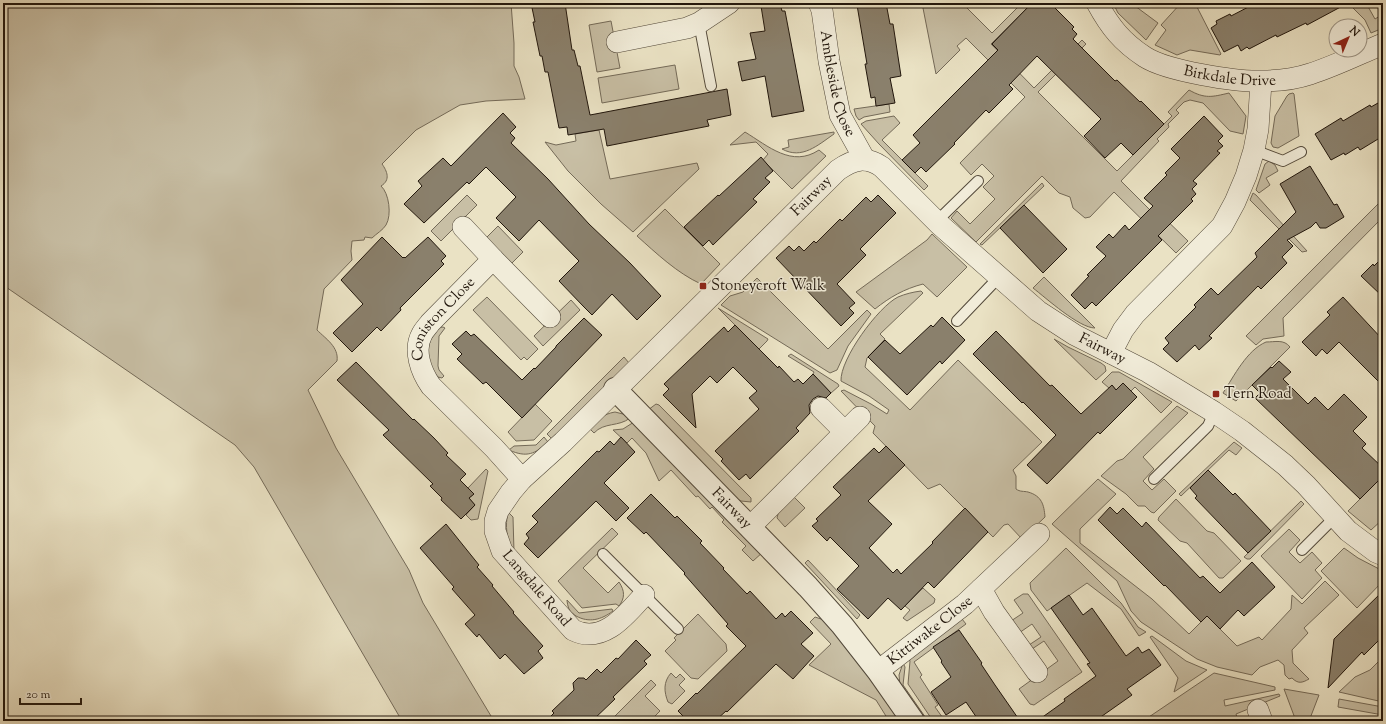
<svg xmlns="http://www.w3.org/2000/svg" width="1386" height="724" font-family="'Sorts Mill Goudy',serif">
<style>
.green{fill:#c8bfa5;stroke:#746a58}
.building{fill:#8a806c;stroke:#21160c}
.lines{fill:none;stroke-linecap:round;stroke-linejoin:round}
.service-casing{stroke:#53493a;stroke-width:12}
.minor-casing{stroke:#53493a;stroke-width:22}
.tertiary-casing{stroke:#53493a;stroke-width:24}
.service{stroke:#f1ecd9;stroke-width:10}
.minor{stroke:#f1ecd9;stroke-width:21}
.tertiary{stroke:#f1ecd9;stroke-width:22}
.poi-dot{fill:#8f2418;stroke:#f1ecd9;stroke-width:1.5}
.labels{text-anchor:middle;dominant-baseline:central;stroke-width:3;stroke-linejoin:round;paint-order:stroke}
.street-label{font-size:15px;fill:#21160c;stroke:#f1ecd9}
.poi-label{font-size:15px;fill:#21160c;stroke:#f1ecd9;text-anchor:start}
</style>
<rect width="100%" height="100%" fill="#eae2c4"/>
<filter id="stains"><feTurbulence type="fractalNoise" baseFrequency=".005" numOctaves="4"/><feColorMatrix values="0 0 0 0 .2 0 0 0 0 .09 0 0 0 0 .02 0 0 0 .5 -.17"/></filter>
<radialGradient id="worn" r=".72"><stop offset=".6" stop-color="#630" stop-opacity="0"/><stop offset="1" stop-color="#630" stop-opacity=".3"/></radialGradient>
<!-- green -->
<path class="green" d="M 3,3 L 511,3 L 514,43 L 514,66 L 519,77 L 525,99 L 486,101 L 460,105 L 416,130 L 382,164 C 387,171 391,180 381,186 C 389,193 392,215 386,225 C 383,230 376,234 372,238 L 365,237 L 364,240 L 352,241 L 351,251 L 352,260 L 324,289 L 317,330 C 326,339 339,347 337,361 L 308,390 L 336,448 L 409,570 L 423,603 L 494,721 L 402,721 L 254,467 L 235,445 L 3,285 Z
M 922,3 L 947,3 L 952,8 L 956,3 L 962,3 L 992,33 L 1022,3 L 1032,3 L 991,44 L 1034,88 L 1082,40 L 1086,44 L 1038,92 L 1117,171 L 1172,116 L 1168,112 L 1189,90 C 1205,99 1212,97 1229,93 L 1246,116 L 1243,134 L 1230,131 L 1203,103 L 1190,100 L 1184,102 L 1176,110 L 1179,113 L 1168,124 L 1169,127 L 1157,139 L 1159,141 L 1121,181 L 1152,212 L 1155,209 L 1188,241 L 1176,253 L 1114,192 L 1090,217 L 1085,218 L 1073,208 L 1070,197 L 1059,193 L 1042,176 L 976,242 L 951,218 L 957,211 L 970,224 L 995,199 L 983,187 L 994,176 L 982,164 L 971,175 L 960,163 L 1025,97 L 966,38 L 957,46 L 960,50 L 936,74 Z
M 1113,3 L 1131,3 L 1158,23 L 1146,40 L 1118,13 Z
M 1181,3 L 1200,3 L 1197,7 L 1221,54 L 1220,55 L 1190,50 L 1177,55 L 1155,45 L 1166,30 L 1161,25 Z
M 1348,3 L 1366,3 L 1375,19 L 1383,14 L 1383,28 L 1371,33 L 1365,20 Z
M 611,21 L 620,68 L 597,72 L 589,25 Z
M 675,65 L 679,89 L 602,103 L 598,78 Z
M 1293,93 L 1294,94 L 1299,136 L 1278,148 L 1273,147 L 1271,143 L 1275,116 L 1287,96 L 1289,94 Z
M 889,104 L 890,112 L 864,117 L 859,120 L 856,116 L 854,109 Z
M 894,116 L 900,123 L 882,140 L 928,186 L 924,190 L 879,144 L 861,124 L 866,121 Z
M 599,130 L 610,179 L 697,163 L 699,169 L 633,232 L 601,204 L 568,171 L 545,142 L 556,145 L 576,141 L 575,134 Z
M 745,132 C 768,146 792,168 819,150 L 826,156 L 792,189 L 763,160 L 768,154 L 756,142 L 730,145 Z
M 834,132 L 834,134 C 818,145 802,160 782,149 L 789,147 L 788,140 Z
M 1269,161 L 1275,165 L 1278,171 L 1266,178 L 1270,185 L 1259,193 L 1256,190 L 1265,164 Z
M 1042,183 L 1044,186 L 982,245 L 980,244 Z
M 1253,193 L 1256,195 L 1307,251 L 1302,252 L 1250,200 Z
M 467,195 L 477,205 L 441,241 L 431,231 Z
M 1383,199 L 1383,217 L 1283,318 L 1284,336 L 1263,339 L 1256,345 L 1246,336 Z
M 665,209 L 720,264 L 701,284 C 677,273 656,253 637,236 Z
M 498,226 L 523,252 L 512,263 L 486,238 Z
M 932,234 L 967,267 L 937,297 L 923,284 C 904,289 890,297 875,309 L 856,292 L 927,240 Z
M 1044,277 L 1095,328 C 1079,328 1046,298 1033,288 Z
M 757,278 L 828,349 L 867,310 L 871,314 L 848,346 L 837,370 L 830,373 L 721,305 L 730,296 L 743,292 Z
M 921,291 L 923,293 L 880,334 L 885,339 L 867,358 L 865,367 L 910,410 L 958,360 L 1042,442 L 1013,470 L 1016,476 L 1016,489 C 1020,492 1024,491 1028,492 C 1042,496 1044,505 1045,517 L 1022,539 L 1008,524 L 1004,525 L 993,537 L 940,484 L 928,489 L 873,433 L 875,426 L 841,391 L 844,390 L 871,404 L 887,414 L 889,410 L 869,396 L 841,381 C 840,359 878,307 898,297 C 905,294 913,292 921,291 Z
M 487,297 L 538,349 L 527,360 L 524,357 L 521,360 L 473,310 Z
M 571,300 L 580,310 L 543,346 L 534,336 Z
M 718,308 L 768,339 L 767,341 L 759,349 Z
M 443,327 L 445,328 L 439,336 L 438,366 L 439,370 L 444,376 L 442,378 L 434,376 C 425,354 426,349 436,328 Z
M 1054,339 L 1068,347 L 1101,363 L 1105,366 L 1106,371 L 1096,380 Z
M 1266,342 C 1275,342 1284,339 1290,347 L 1236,401 L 1223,393 C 1234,376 1247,350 1266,342 Z
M 791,354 L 838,384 L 839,386 L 831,393 L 813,374 L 814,372 L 788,356 Z
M 624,357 L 629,363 L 552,439 L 547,434 Z
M 1112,372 L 1119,372 L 1172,402 L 1161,413 L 1135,387 L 1131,391 L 1123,383 L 1116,390 L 1112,385 L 1109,388 L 1102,382 Z
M 535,404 L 552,421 L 534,440 L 516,441 L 508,432 Z
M 656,404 L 659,405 L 751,498 L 751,502 L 741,501 L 734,497 L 648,410 Z
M 1177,406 L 1188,413 L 1143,457 L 1154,469 L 1143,481 L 1152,490 L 1164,479 L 1176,491 L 1154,513 L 1151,512 L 1145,506 L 1138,506 L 1126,494 L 1101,476 L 1117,461 L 1123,459 Z
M 615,412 L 623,414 L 630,418 C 619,427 604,422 594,433 L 589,428 C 597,420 603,414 615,412 Z
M 634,422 L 763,552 L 753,561 L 742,550 L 746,546 L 722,522 L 724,520 L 712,507 L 710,509 L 698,496 L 696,497 L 671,470 L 659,481 L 646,453 L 632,438 L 627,443 L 613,430 L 623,429 Z
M 544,437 L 548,442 C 535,454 527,458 509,450 L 514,446 L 536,445 Z
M 1234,442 L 1242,448 L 1236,455 L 1229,450 L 1181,496 L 1179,494 Z
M 486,469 L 488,471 L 478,519 L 471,520 L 466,515 L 475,505 L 469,498 L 474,494 L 468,488 Z
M 1383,476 L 1383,519 L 1371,530 L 1348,511 Z
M 1098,479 L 1116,494 L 1080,529 L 1080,543 L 1152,599 L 1189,634 L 1207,616 L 1237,646 L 1259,637 L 1262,640 L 1291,609 L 1292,595 L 1302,604 L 1325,581 L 1339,595 L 1304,628 L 1308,633 L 1292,650 L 1293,663 L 1309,679 C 1302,683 1298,684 1292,678 L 1289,679 L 1285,675 L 1284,665 L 1278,660 L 1260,667 L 1252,675 L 1217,667 L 1197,659 L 1141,622 L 1131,611 L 1117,581 L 1052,524 Z
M 793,496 L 805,508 L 785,527 L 777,518 L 779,510 Z
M 1176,499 L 1207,531 L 1214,533 L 1241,561 L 1223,578 L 1219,578 L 1187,543 L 1180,541 L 1158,520 L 1159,517 Z
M 1301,501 L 1304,504 L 1250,559 L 1247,559 L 1244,557 Z
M 508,512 L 513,517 L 514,552 C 506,539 505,526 508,512 Z
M 612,528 L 618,534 L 583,568 L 608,593 L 619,582 C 625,591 625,598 619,606 L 616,604 L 582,608 L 558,581 Z
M 1289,529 L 1300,540 L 1289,552 L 1300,563 L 1312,552 L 1322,563 L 1315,570 L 1322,578 L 1302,599 L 1261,556 Z
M 1066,548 L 1121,603 L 1138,627 L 1146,632 L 1139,636 L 1121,609 L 1087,583 L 1047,611 L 1031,590 L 1030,583 Z
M 1344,548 L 1358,558 L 1383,571 L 1383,581 L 1357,608 L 1321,571 Z
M 808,560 L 860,615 L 857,619 L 805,563 Z
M 923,588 L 935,599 L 934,603 L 907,621 L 903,618 L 910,610 L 905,606 Z
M 1023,594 L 1028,594 L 1082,672 L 1034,705 L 1030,704 L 1019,689 L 1058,661 L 1044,641 L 1032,649 L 1029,645 L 1041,637 L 1032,624 L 1019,633 L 1011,621 L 1023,613 L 1014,600 Z
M 567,600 L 579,613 L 612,609 L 613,611 C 601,620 589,623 576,616 C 574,614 570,612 569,609 C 568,607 567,602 567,600 Z
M 698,614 L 726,644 L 727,651 L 698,679 L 691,678 L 665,651 L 676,640 L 674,638 Z
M 815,617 L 827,621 L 902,721 L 889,721 L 876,700 L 809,665 L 831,644 L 810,622 Z
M 962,619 L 966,624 L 914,662 L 922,675 L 920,677 L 938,705 L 935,707 L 945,721 L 933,721 L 908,684 L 910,661 L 908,657 Z
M 1152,636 L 1186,661 L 1207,670 L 1174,692 L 1178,678 L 1150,637 Z
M 1383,657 L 1383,702 L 1339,692 L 1355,677 L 1370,670 Z
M 903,663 L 905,667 L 903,685 L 928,721 L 924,721 L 900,686 L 899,675 Z
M 671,673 L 676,678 L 680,674 L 685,679 L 679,685 L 685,691 L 672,704 L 668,702 C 664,692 663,682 671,673 Z
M 1214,673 L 1275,687 L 1275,690 L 1224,700 L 1225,706 L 1279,694 L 1280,696 L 1236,714 L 1238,721 L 1143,721 Z
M 651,680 L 656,685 L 645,696 L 660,711 L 650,721 L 610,721 Z
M 1284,689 L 1319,695 L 1309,721 L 1296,721 Z
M 1339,699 L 1383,707 L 1383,715 L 1338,707 Z"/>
<!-- building -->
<path class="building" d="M 531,3 L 565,3 L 572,50 L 574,50 L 578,66 L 580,66 L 590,115 L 727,89 L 731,115 L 707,120 L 709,126 L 607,146 L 604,129 L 568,135 L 567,127 L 559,128 L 548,72 L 545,72 L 542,56 L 540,56 L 533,22 L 535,22 Z
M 776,3 L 780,3 L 782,11 L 785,11 L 804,111 L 772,117 L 765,76 L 742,81 L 738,62 L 756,59 L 750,33 L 765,31 L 761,6 Z
M 869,3 L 886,3 L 890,24 L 893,24 L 901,76 L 890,78 L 895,103 L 876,106 L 875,97 L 871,98 L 865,64 L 867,64 L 857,5 Z
M 1032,3 L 1050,3 L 1074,27 L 1072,29 L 1077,34 L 1073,39 L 1115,81 L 1117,80 L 1140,102 L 1141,101 L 1164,124 L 1133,155 L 1121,143 L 1105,158 L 1084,136 L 1101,119 L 1037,56 L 1009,85 L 1013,89 L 989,113 L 986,110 L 954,143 L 955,144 L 926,172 L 921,167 L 915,173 L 902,160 L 920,143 L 913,135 L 998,50 L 992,44 Z
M 1256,3 L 1348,3 L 1307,25 L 1306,23 L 1277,37 L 1276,35 L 1249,49 L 1247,47 L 1241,51 L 1238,45 L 1224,52 L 1211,28 L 1217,24 L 1216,21 L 1230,14 L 1231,16 Z
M 1378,103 L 1383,111 L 1383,136 L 1360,150 L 1358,147 L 1345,155 L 1344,153 L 1331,160 L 1315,134 L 1341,118 L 1343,121 L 1370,105 L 1371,107 Z
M 503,113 L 516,127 L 510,133 L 515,138 L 511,143 L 548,179 L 589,224 L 630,263 L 661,296 L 637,320 L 612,294 L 592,315 L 584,307 L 559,281 L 579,261 L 539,220 L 519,241 L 496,218 L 516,197 L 486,167 L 469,184 L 467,182 L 424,223 L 404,204 L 422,186 L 418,181 L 443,158 L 451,166 Z
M 1204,116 L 1223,136 L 1218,141 L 1223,146 L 1217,151 L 1220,153 L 1193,181 L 1197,184 L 1192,189 L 1196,194 L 1191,199 L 1193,201 L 1158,236 L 1162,240 L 1096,306 L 1092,302 L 1085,309 L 1071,295 L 1089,276 L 1087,275 L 1106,256 L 1096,247 L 1109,234 L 1113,238 L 1125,225 L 1129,230 L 1153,206 L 1144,198 L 1167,175 L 1165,173 L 1180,158 L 1171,149 Z
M 761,157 L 773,171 L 765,178 L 770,182 L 753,199 L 757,202 L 713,245 L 709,240 L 703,246 L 684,227 L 718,195 L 719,196 Z
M 1310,166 L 1334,205 L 1337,204 L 1344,217 L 1326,228 L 1320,228 L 1316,222 L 1311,227 L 1287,240 L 1293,246 L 1282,257 L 1287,263 L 1261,289 L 1258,286 L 1209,336 L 1212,338 L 1199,350 L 1195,345 L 1177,362 L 1163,349 L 1169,343 L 1165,338 L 1196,307 L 1194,305 L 1211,288 L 1218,295 L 1257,257 L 1255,253 L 1296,212 L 1280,184 Z
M 878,195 L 896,213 L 860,249 L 866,255 L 837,284 L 855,303 L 849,308 L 854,313 L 841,326 L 776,258 L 789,246 L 794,251 L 799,246 L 804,251 L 814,241 L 816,243 L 840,219 L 842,221 L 866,197 L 871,202 Z
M 1024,205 L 1067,249 L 1043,273 L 1000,228 Z
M 382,237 L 403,258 L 404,257 L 405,258 L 428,237 L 446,256 L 441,261 L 444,264 L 400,308 L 401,310 L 381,331 L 377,327 L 352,352 L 333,333 L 363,304 L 341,280 Z
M 1383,257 L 1383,297 L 1361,276 L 1373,264 L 1374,266 Z
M 1343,297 L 1383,340 L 1383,386 L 1339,342 L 1327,354 L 1322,349 L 1316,356 L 1302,342 L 1330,315 L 1327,312 Z
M 942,317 L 965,340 L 942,364 L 940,361 L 907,395 L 868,357 L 885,340 L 900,354 L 931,325 L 933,327 Z
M 584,318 L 602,335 L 522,418 L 486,382 L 483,384 L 457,359 L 462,354 L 452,344 L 466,331 L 471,336 L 474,334 L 522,380 L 534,368 L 535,369 L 556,347 L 556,346 Z
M 735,325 L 778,368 L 779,366 L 794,382 L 798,379 L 803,384 L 813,374 L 831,393 L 826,398 L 818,396 L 813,399 L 809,405 L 810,413 L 796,428 L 799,431 L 750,479 L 746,474 L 739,480 L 721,461 L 723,459 L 715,451 L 759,409 L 749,398 L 757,391 L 733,367 L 717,383 L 710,376 L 692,394 L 696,428 L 663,395 L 669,389 L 664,384 L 724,327 L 728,332 Z
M 996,331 L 1050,386 L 1052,385 L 1081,414 L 1112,385 L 1116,390 L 1123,383 L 1137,397 L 1100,434 L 1098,432 L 1047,484 L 1027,465 L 1056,435 L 1023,402 L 1022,403 L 973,354 Z
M 1279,361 L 1291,372 L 1283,379 L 1308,404 L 1315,397 L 1328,410 L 1344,394 L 1367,417 L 1353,431 L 1366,444 L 1362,448 L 1383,468 L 1383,476 L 1360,499 L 1255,398 L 1260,393 L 1252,385 L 1271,367 L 1272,368 Z
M 356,362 L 413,420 L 414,419 L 434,438 L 448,453 L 446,455 L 466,474 L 460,480 L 474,494 L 469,498 L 475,505 L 461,519 L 441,500 L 442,498 L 430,486 L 433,484 L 383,435 L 389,430 L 337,380 Z
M 621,437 L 635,452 L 604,483 L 629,508 L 616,521 L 596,501 L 538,558 L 524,544 L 529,538 L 526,534 L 538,522 L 532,516 L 597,451 L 599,452 L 610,441 L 614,445 Z
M 886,446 L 905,465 L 868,501 L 892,524 L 869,548 L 893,573 L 897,569 L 901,574 L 933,543 L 932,542 L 965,508 L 988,532 L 934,588 L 928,582 L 901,610 L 888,598 L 868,619 L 837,589 L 859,566 L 830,537 L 827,541 L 812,526 L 818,521 L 816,519 L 841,495 L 833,487 L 874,448 L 879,453 Z
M 1208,470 L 1233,495 L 1235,493 L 1271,531 L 1248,553 L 1195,498 L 1197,496 L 1190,488 Z
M 651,494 L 675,518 L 677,516 L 702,541 L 700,543 L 724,568 L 723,569 L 747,594 L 750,591 L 776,619 L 782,613 L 785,617 L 791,611 L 813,633 L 801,644 L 814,656 L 793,679 L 776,664 L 727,712 L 726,711 L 715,721 L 688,721 L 678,711 L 696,693 L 697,694 L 746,646 L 726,626 L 728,624 L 684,574 L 685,573 L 646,532 L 644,534 L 627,518 Z
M 1110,507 L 1117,514 L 1123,508 L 1142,527 L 1146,522 L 1200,578 L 1203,576 L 1220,593 L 1252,562 L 1275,587 L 1244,616 L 1238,610 L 1220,629 L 1207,616 L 1201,622 L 1165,585 L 1164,586 L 1098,520 Z
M 446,524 L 479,565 L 477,567 L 493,585 L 492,586 L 514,612 L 513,613 L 543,646 L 538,651 L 543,658 L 524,674 L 505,654 L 500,659 L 479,634 L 477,637 L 465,624 L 475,615 L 452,589 L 454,587 L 420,548 Z
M 1383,591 L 1383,636 L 1364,655 L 1362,652 L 1328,688 L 1334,639 Z
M 1069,595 L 1083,615 L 1092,608 L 1126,656 L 1138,647 L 1142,653 L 1149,649 L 1161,665 L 1127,689 L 1132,695 L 1095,721 L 1037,721 L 1065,701 L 1064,699 L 1096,676 L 1087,664 L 1090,663 L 1051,608 Z
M 959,630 L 982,663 L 981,664 L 995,685 L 1020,721 L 979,721 L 966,702 L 946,715 L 931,692 L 951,677 L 941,662 L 942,661 L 933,647 Z
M 636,640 L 651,655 L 644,661 L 647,664 L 613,697 L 615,699 L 592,721 L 546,721 L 554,713 L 552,711 L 574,690 L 573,683 L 578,678 L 584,678 L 586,680 L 597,669 L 601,673 L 616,658 L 618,659 Z"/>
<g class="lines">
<!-- service casing -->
<g class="service-casing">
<path id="service" d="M 699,23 L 711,86
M 1254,150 L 1283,161 L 1301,152
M 936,222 L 978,181
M 957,321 L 999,277
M 1154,479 L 1201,433 L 1208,426 L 1214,412
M 1302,550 L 1335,517
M 603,554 L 678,629"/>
</g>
<!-- minor casing -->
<g class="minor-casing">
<g id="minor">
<path id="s1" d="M 819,3 L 822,10 L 829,61 L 840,115 L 865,160"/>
<path id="s2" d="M 1097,3 C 1110,27 1122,42 1145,57 C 1167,71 1236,82 1262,81 C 1278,81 1295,79 1310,74 C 1335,66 1359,54 1383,44"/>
<path d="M 617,42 L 687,28 L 699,23 L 729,3"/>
<path d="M 463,227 L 493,259"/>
<path d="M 1111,353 L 1123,330 L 1135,314 L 1222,226 L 1235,202 L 1246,176 L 1254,150 L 1258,129 L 1261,82"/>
<path d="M 821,408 L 845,432"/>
<path id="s3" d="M 522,479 L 494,448 L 431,386 C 421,372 413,350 422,334 C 424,330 428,326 430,323 L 493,259 L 550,317"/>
<path d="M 750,527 L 860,417"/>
<path d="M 981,589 L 994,612 L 1037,672"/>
<path id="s4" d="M 644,595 C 626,615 603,645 573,630 L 502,551 L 495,531 L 495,521 L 498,511 L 511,492 L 522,479 L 563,442 L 838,170 C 854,159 866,156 882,167 L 939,224 L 1038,311 L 1075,335 L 1148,372 L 1214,412 L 1242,431 L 1285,465 L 1306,485 L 1348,531 L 1376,552 L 1383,555"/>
<path id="s5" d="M 878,671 L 965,604 L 1039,534"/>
<path d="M 1258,710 L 1262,721"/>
</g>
</g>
<!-- tertiary casing -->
<g class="tertiary-casing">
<g id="tertiary">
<path id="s6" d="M 615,389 L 808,587 L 842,625 L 878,671 L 913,721"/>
</g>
</g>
<!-- service -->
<use href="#service" class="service"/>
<!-- minor -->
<use href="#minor" class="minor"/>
<!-- tertiary -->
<use href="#tertiary" class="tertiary"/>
</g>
<!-- markers -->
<g class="poi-dot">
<rect x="699" y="282" width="8" height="8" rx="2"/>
<rect x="1212" y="390" width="8" height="8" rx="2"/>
</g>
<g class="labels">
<!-- street labels -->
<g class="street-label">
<text stroke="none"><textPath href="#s2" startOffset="161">Birkdale Drive</textPath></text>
<text stroke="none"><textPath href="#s1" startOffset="83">Ambleside Close</textPath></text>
<text stroke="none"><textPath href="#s4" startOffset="679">Fairway</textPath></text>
<text stroke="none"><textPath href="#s3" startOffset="209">Coniston Close</textPath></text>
<text stroke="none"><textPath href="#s4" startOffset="1051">Fairway</textPath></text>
<text stroke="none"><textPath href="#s6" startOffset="167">Fairway</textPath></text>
<text transform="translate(536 589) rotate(49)">Langdale Road</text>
<text stroke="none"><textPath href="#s5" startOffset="66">Kittiwake Close</textPath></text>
</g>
<!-- poi labels -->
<g class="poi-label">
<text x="711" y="286">Stoneycroft Walk</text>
<text x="1224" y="394">Tern Road</text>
</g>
</g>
<!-- margin -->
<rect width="1386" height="724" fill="none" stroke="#eae2c4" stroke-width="16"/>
<rect x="4" y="4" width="1378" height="716" fill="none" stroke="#21160c" stroke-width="2"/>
<rect x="8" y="8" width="1370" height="708" fill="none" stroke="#21160c"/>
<!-- north arrow -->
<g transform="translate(1348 38) rotate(44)"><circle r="19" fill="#f1ecd9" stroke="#9e9687"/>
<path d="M0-3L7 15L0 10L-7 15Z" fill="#8f2418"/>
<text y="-6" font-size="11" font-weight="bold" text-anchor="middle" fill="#21160c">N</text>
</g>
<!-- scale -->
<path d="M20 698v6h61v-6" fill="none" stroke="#21160c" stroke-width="2"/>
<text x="26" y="698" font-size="12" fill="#21160c" stroke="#f1ecd9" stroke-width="3" paint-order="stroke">20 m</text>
<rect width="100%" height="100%" filter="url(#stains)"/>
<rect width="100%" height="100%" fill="url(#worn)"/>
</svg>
